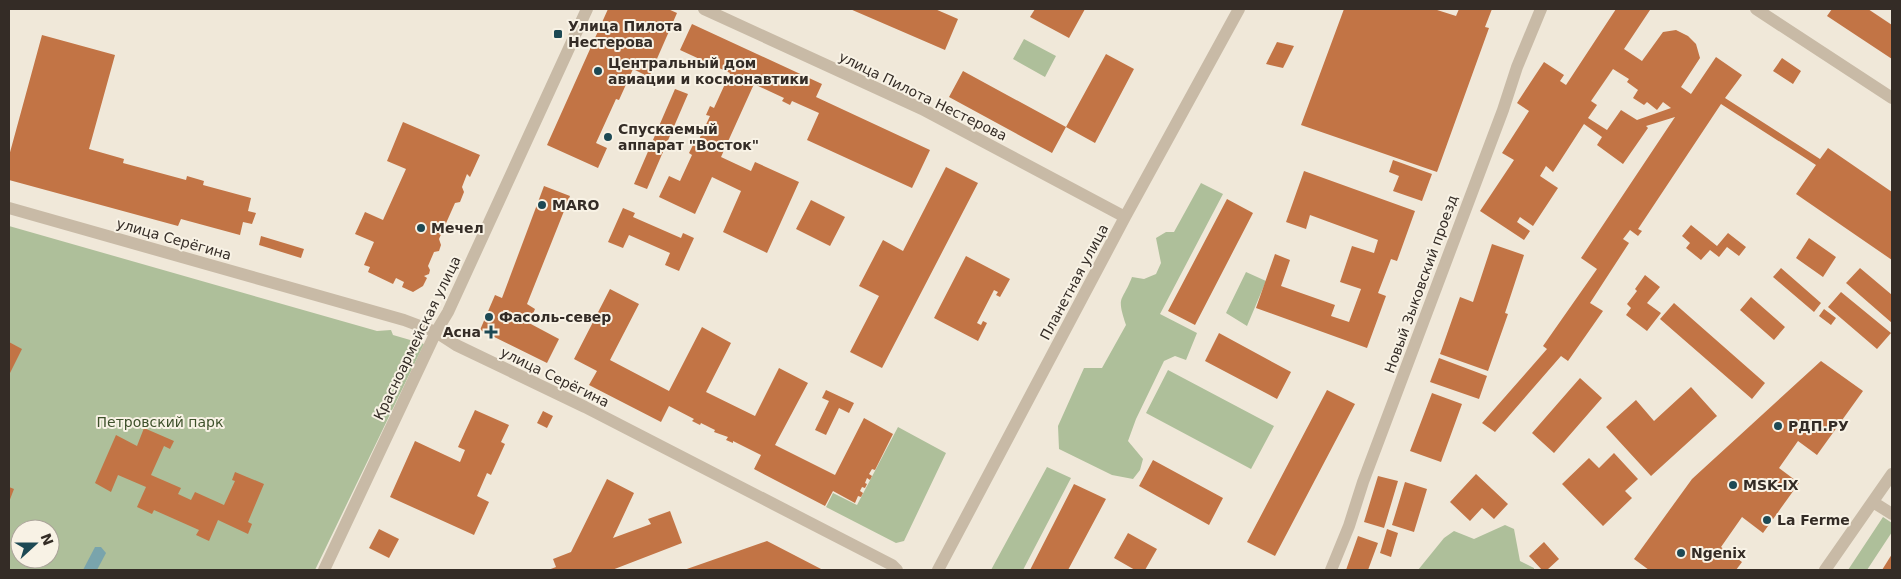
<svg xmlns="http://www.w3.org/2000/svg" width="1901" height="579" font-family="'DejaVu Sans',sans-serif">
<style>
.green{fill:#aebf9a;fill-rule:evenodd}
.water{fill:#79a4ac}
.building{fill:#c27445;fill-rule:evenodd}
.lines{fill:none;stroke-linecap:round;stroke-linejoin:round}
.minor{stroke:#c8baa6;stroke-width:12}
.poi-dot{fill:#1d4954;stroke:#f8f2e5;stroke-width:2}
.labels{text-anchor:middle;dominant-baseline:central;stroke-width:4;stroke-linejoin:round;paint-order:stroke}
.poi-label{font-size:14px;font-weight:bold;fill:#342c26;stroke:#f8f2e5;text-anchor:start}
.street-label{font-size:14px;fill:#342c26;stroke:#f8f2e5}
.park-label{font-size:14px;fill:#3e512b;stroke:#f8f2e5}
</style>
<rect width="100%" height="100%" fill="#f0e8d9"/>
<!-- green -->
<path class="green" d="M 1024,39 L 1056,56 L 1045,77 L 1013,59 Z
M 1201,183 L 1223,194 L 1160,314 L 1197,333 L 1186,360 L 1175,356 L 1164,361 L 1136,419 L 1128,441 L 1143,459 L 1140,470 L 1133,479 L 1112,475 L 1059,449 L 1058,426 L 1084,368 L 1102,368 L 1126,325 C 1116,295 1122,303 1132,277 L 1144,279 L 1156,274 L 1161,263 L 1156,238 L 1166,232 L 1174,232 Z
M 9,226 L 377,331 L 391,330 L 393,335 L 424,344 L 315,570 L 9,570 ZM 20,529 L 50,529 L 50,559 L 20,559 Z
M 1246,272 L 1266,281 L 1247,326 L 1226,313 Z
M 1168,370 L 1274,426 L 1251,469 L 1146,413 Z
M 898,427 L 946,453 L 904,541 L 896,543 L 826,507 L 833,493 L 857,505 Z
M 1047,467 L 1071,478 L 1023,570 L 991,570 Z
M 1883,517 L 1892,523 L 1892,532 L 1867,570 L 1848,570 Z
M 1505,525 L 1514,529 L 1520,561 L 1534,568 L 1534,570 L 1418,570 L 1444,538 L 1454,531 L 1474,539 Z"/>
<!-- water -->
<path class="water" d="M 95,547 L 101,547 L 106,553 L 97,570 L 83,570 Z"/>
<!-- building -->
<path class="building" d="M 608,9 L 668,9 L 677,13 L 649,77 L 633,69 L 619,100 L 616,99 L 596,143 L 607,148 L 598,168 L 547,145 Z
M 850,9 L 935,9 L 958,19 L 945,50 Z
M 1035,9 L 1085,9 L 1069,38 L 1030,17 Z
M 1344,9 L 1434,9 L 1456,16 L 1459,9 L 1492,9 L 1485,27 L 1489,28 L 1437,172 L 1301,125 Z
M 1616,9 L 1648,9 L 1650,10 L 1624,49 L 1642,61 L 1663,32 L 1676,30 L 1688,36 L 1696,44 L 1700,58 L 1681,87 L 1691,94 L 1716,57 L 1742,75 L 1725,98 L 1820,159 L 1828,148 L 1892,192 L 1892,260 L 1796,194 L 1816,165 L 1721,104 L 1638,229 L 1642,231 L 1638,236 L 1630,230 L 1623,239 L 1629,243 L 1590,303 L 1603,311 L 1568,361 L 1561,356 L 1495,432 L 1482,423 L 1547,349 L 1543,346 L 1597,269 L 1581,258 L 1675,117 L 1646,126 L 1648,128 L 1623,164 L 1597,145 L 1602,137 L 1584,124 L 1553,172 L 1546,166 L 1540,176 L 1558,188 L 1533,226 L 1520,217 L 1517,222 L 1530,231 L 1524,240 L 1480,211 L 1514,160 L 1502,153 L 1529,111 L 1517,103 L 1544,62 L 1564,75 L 1560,81 L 1566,85 ZM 1613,69 L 1629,79 L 1627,82 L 1638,90 L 1633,98 L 1644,105 L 1647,102 L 1657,110 L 1663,102 L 1671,108 L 1637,120 L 1621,110 L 1607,130 L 1588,118 L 1597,105 L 1591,101 Z
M 1832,9 L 1868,9 L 1892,25 L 1892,59 L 1827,16 Z
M 692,24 L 822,84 L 816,97 L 930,150 L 912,188 L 807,140 L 819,113 L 792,101 L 790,105 L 782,101 L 784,98 L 754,84 L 721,157 L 751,171 L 755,162 L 799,182 L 767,253 L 723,232 L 741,191 L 712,177 L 695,214 L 659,197 L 669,176 L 680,181 L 692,155 L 689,153 L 693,145 L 696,146 L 710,116 L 706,115 L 710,106 L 714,108 L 730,73 L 680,50 Z
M 42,35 L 115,55 L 89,149 L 124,159 L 123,163 L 186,180 L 187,176 L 204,181 L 203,185 L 251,198 L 248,211 L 256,213 L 252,224 L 243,222 L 240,235 L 181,219 L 178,226 L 9,180 L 9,156 Z
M 1277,42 L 1294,46 L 1283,68 L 1266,64 Z
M 1106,54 L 1134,69 L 1095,143 L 1066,127 Z
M 1782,58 L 1801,71 L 1793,84 L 1773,71 Z
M 963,71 L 1066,127 L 1052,153 L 949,97 Z
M 675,89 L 688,94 L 647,189 L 634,184 Z
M 403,122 L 480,155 L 470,177 L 467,174 L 462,187 L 464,192 L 460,202 L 455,203 L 439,239 L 441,245 L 439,251 L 434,252 L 428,266 L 430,270 L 429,274 L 424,276 L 427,278 L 423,286 L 413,292 L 402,287 L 404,282 L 396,278 L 393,284 L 368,272 L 370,267 L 364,265 L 374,242 L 355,234 L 365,212 L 383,220 L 406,169 L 387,161 Z
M 1393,160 L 1432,174 L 1422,201 L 1393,191 L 1399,176 L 1389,172 Z
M 946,167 L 978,183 L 882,368 L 850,352 L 879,296 L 859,286 L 883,240 L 903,251 Z
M 1304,171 L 1415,211 L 1397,261 L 1391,259 L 1378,293 L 1386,296 L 1367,348 L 1256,308 L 1275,254 L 1290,260 L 1281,286 L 1335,305 L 1331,316 L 1349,322 L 1361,289 L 1340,282 L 1352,246 L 1374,253 L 1378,240 L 1310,215 L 1306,229 L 1286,222 Z
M 544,186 L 570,196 L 527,304 L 535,309 L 529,323 L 559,339 L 547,363 L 480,330 L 495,295 L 502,298 Z
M 1227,199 L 1253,213 L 1195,325 L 1168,311 Z
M 811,200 L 845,217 L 830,246 L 796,229 Z
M 623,208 L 635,213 L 633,217 L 681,238 L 683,233 L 694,238 L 679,271 L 665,265 L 670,253 L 629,235 L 623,248 L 608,242 Z
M 1691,225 L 1717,246 L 1728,233 L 1746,247 L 1739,256 L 1727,247 L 1719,257 L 1710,250 L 1701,260 L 1686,248 L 1690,243 L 1682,236 Z
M 261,236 L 304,249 L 301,258 L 259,245 Z
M 1809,238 L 1836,257 L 1823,277 L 1796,258 Z
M 1492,244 L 1524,255 L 1505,313 L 1508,314 L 1488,371 L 1440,354 L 1460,297 L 1473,302 Z
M 966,256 L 1010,279 L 1000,297 L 996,295 L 998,292 L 994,290 L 977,323 L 981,325 L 983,321 L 987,323 L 978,341 L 934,318 Z
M 1781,268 L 1821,303 L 1814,312 L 1773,277 Z
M 1860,268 L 1892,295 L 1892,323 L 1846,283 Z
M 1645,275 L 1660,287 L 1647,303 L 1661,313 L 1647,331 L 1626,315 L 1631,308 L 1627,304 L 1637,291 L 1635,289 Z
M 610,289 L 639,304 L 610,360 L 669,391 L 702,327 L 731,343 L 706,392 L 755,416 L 779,368 L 808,383 L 775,445 L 835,475 L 864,418 L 893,434 L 875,470 L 872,469 L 869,474 L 872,476 L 870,480 L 867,478 L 865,483 L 867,484 L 865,488 L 862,487 L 860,491 L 863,493 L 861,497 L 858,496 L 855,503 L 833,491 L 825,506 L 754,469 L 761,455 L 733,441 L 733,443 L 726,440 L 728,437 L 714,432 L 715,430 L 701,423 L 700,425 L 692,421 L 694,419 L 669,406 L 661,422 L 589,385 L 597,371 L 574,359 Z
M 1841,292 L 1891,333 L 1877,349 L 1828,307 Z
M 1751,297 L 1785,327 L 1774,340 L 1740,310 Z
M 1674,303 L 1765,383 L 1752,399 L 1660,319 Z
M 1824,309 L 1836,318 L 1831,325 L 1819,316 Z
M 1219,333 L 1291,372 L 1277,399 L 1205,361 Z
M 9,342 L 22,349 L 9,375 Z
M 1439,358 L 1487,376 L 1479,399 L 1430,382 Z
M 1821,361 L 1863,391 L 1817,455 L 1798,441 L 1779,468 L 1799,483 L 1763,533 L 1742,517 L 1721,547 L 1742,562 L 1736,570 L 1649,570 L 1634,559 L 1692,479 Z
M 1580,378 L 1602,398 L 1554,453 L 1532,433 Z
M 1691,387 L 1717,416 L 1651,476 L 1606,427 L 1636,400 L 1654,421 Z
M 826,390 L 854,403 L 849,413 L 839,408 L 826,435 L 815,430 L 829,401 L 822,398 Z
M 1327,390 L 1355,404 L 1275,556 L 1247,542 Z
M 1432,393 L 1462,404 L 1441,462 L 1410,451 Z
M 475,410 L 509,425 L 501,442 L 505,444 L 491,475 L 487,473 L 477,496 L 489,502 L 474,535 L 390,497 L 415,441 L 460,462 L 465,450 L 458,447 Z
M 543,411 L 553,416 L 547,428 L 537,423 Z
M 144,428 L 174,441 L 170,449 L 164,446 L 151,475 L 181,488 L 178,494 L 191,500 L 195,492 L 224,505 L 235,481 L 232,480 L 235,472 L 264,484 L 248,522 L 252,524 L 248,534 L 218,520 L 209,541 L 196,535 L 199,530 L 154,510 L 152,514 L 137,507 L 146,487 L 118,475 L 111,492 L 95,483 L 116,435 L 137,446 Z
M 1614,453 L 1638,479 L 1625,491 L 1632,498 L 1603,526 L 1562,484 L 1589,458 L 1599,468 Z
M 1153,460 L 1223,498 L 1209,525 L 1139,486 Z
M 1476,474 L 1508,504 L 1494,519 L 1482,508 L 1470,521 L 1450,502 Z
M 1378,476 L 1398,481 L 1384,528 L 1364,522 Z
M 607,479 L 634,493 L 613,538 L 651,524 L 648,519 L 670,511 L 682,543 L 612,570 L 548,570 L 556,567 L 553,559 L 571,552 Z
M 1405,482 L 1427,489 L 1414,532 L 1392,525 Z
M 1074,484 L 1106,499 L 1068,570 L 1030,570 Z
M 9,487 L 14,489 L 9,502 Z
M 379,529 L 399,539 L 389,558 L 369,548 Z
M 1387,529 L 1398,533 L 1391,557 L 1380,553 Z
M 1128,533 L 1157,549 L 1145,570 L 1135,570 L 1114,558 Z
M 1358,536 L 1378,543 L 1368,570 L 1346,570 Z
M 767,541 L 823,570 L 684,570 Z
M 1544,542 L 1559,559 L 1547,570 L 1542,570 L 1529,556 Z
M 1892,554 L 1892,570 L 1882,570 Z"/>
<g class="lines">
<!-- minor -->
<path class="minor" d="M 704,9 L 922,109 L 1125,217
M 1756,9 L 1892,98
M 9,208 L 404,320 L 436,332 L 456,345 L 585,407 L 892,565 L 897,570
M 1873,502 L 1892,514
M 324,570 L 436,332 L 448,312 L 587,9
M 938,570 L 1125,217 L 1239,9
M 1331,570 L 1349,526 L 1363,482 L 1503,110 L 1517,67 L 1541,9
M 1825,570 L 1892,474"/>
</g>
<!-- markers -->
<g class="poi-dot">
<rect x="553" y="29" width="10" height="10" rx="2.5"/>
<circle cx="598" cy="71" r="5"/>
<circle cx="608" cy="137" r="5"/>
<circle cx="542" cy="205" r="5"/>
<circle cx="421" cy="228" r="5"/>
<circle cx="489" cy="317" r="5"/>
<path d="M488.5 324.5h5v5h5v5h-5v5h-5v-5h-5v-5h5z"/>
<circle cx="1778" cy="426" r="5"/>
<circle cx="1733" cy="485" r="5"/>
<circle cx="1767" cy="520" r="5"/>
<circle cx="1681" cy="553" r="5"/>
</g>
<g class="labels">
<!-- poi labels -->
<g class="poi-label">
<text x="568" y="26">Улица Пилота<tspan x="568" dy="16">Нестерова</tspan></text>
<text x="608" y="63">Центральный дом<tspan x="608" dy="16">авиации и космонавтики</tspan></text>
<text x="618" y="129">Спускаемый<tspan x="618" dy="16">аппарат "Восток"</tspan></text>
<text x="552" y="205">MARO</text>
<text x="431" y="228">Мечел</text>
<text x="499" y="317">Фасоль-север</text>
<text x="481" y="332" text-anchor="end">Асна</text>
<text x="1788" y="426">РДП.РУ</text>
<text x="1743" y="485">MSK-IX</text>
<text x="1777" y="520">La Ferme</text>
<text x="1691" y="553">Ngenix</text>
</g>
<!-- street labels -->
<g class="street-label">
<text transform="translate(923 96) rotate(26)">улица Пилота Нестерова</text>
<text transform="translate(174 239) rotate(16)">улица Серёгина</text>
<text transform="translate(1074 282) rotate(-62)">Планетная улица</text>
<text transform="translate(1421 284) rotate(-70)">Новый Зыковский проезд</text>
<text transform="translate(417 338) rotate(-64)">Красноармейская улица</text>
<text transform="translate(555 377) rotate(26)">улица Серёгина</text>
</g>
<!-- park labels -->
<g class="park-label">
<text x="160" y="422">Петровский парк</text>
</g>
</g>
<!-- border -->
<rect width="1901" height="579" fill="none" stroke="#342c26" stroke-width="20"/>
<!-- north arrow -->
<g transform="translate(35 544) rotate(69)"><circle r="24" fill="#f8f2e5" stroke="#aaa399"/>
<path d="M0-4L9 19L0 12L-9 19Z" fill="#1d4954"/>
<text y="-8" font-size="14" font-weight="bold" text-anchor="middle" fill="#342c26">N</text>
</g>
</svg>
